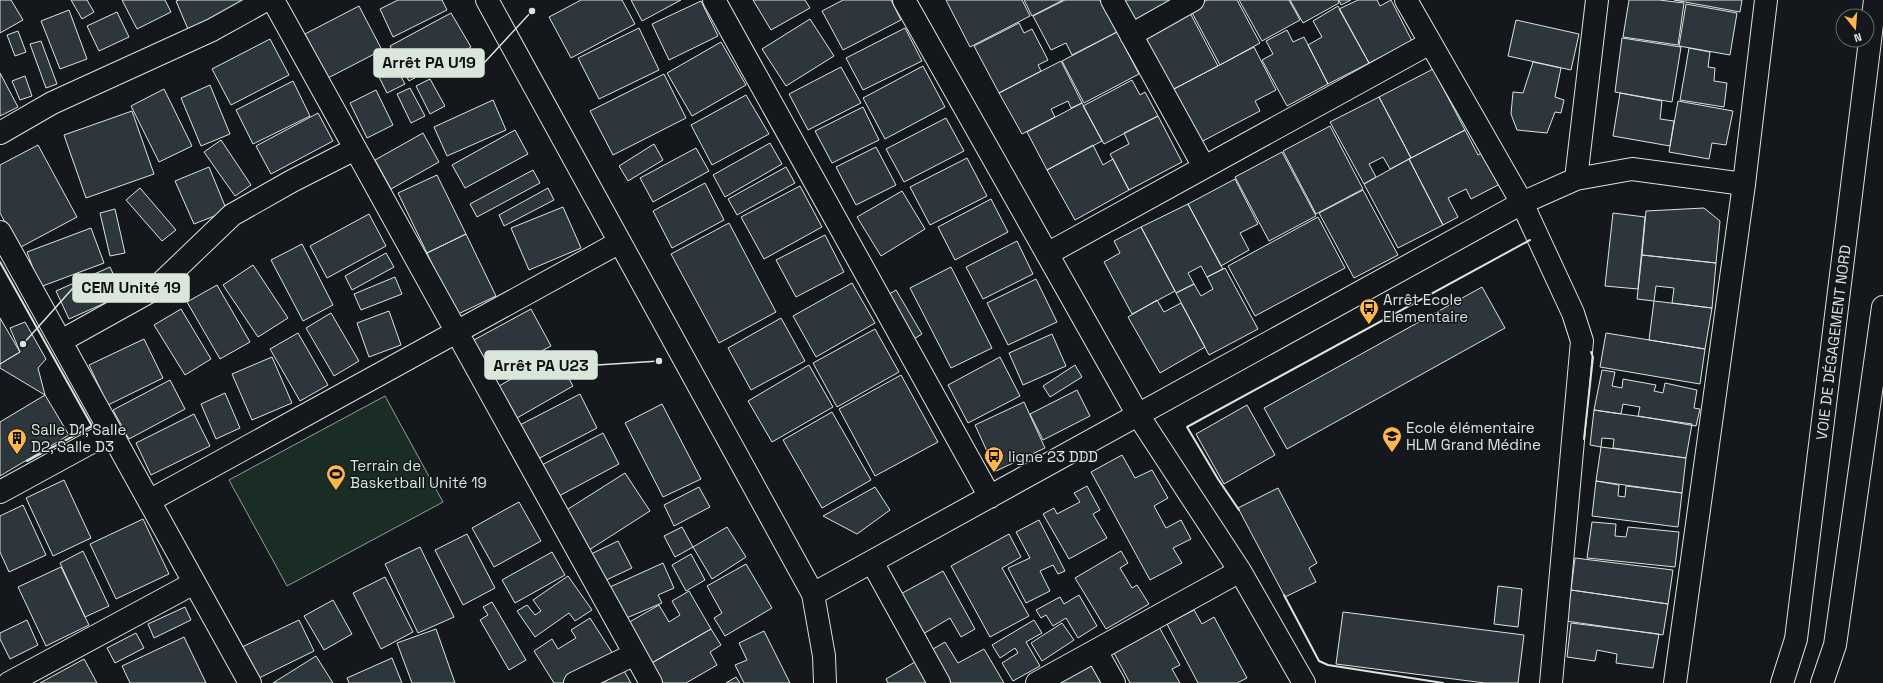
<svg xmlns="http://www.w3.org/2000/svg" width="1883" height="683" font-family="'Space Grotesk',sans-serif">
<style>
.green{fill:#1a2d24;stroke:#939e99}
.building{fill:#2c363c;stroke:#d8e6dc}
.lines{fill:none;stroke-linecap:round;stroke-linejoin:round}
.minor-casing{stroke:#d8e6dc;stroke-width:24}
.major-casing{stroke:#d8e6dc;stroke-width:24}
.highway-casing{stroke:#d8e6dc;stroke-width:24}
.minor{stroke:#14181c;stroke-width:22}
.major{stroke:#14181c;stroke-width:22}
.highway{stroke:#14181c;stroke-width:22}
.wall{stroke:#d8e6dc;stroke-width:2}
.labels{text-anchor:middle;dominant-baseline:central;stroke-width:3;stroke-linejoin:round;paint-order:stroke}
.poi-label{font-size:15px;fill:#d8e6dc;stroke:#14181c;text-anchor:start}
.street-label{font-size:15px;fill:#d8e6dc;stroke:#14181c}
.leader{fill:none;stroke:#d8e6dc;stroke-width:1.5}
.callout-dot{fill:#d8e6dc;stroke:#14181c;stroke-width:1.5}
.callout{fill:#d8e6dc;stroke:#d8e6dc;stroke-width:1.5}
.callout-label{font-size:16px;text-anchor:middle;font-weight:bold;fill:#111}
</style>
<rect width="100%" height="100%" fill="#14181c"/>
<!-- green -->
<path class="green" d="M 385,396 L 443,502 L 287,586 L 229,480 Z"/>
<!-- building -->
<path class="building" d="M 0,0 L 11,0 L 23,20 L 0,33 Z
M 71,0 L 87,0 L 94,12 L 82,19 Z
M 122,0 L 165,0 L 171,12 L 137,29 Z
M 179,0 L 253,0 L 190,34 L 176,1 Z
M 398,0 L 442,0 L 447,10 L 393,37 L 380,9 Z
M 581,0 L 622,0 L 635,24 L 571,58 L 549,17 Z
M 631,0 L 681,0 L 642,21 Z
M 753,0 L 805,0 L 810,8 L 771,30 Z
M 843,0 L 891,0 L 901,20 L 843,50 L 822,11 Z
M 946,0 L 1022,0 L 1030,16 L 970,47 Z
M 1024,0 L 1063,0 L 1032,16 Z
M 1065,0 L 1100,0 L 1117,32 L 1072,55 L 1066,43 L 1051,50 L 1033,16 Z
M 1121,0 L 1175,0 L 1133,23 Z
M 1207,0 L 1237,0 L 1260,43 L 1220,65 L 1190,9 Z
M 1239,0 L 1289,0 L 1300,20 L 1262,41 Z
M 1290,0 L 1338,0 L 1339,3 L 1303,23 Z
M 1339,0 L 1351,0 L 1341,5 Z
M 1358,0 L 1377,0 L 1380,6 L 1391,0 L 1412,41 L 1369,63 L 1339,9 Z
M 1629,0 L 1659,0 L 1684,3 L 1678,45 L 1623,37 Z
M 1674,0 L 1742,0 L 1740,12 Z
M 701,1 L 718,36 L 669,60 L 652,24 Z
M 1686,4 L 1737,13 L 1730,55 L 1679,46 Z
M 359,6 L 382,50 L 328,78 L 305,34 Z
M 1338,6 L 1369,63 L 1328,84 L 1308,45 L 1322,37 L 1313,21 Z
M 69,10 L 87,59 L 60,69 L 41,21 Z
M 1189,11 L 1218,66 L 1172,90 L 1143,36 Z
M 117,12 L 129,37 L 99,51 L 87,26 Z
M 451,13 L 471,47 L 409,81 L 390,46 Z
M 810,19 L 834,56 L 786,86 L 762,49 Z
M 1516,20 L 1579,34 L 1571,70 L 1508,56 Z
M 1019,23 L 1024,33 L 1032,29 L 1048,60 L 1038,65 L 1041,71 L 999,93 L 974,46 Z
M 639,28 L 659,70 L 599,99 L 578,58 Z
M 905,28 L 922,61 L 863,90 L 846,58 Z
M 1287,30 L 1293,42 L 1304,37 L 1328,84 L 1287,106 L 1262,60 L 1273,54 L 1266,41 Z
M 18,31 L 26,52 L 15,56 L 7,35 Z
M 1117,32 L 1139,74 L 1084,103 L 1062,61 Z
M 1622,38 L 1681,47 L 1672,102 L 1615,92 Z
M 270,39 L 289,75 L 231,105 L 212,69 Z
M 41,41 L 57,84 L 46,88 L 30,44 Z
M 721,42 L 746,85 L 692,116 L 667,73 Z
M 1254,47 L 1276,90 L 1255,101 L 1260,111 L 1199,143 L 1172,90 Z
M 1689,48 L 1710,52 L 1708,67 L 1715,68 L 1714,81 L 1727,83 L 1724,107 L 1680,100 Z
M 391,58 L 405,84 L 387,93 L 374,67 Z
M 1061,61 L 1082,103 L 1071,108 L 1068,101 L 1051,109 L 1055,117 L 1022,134 L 999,93 Z
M 1533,62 L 1561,68 L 1555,97 L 1564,100 L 1561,113 L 1555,112 L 1547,133 L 1517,130 L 1511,114 L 1513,92 L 1523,93 Z
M 923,66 L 945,107 L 885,139 L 863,98 Z
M 841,67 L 861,103 L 808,130 L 789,94 Z
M 1433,69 L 1465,130 L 1411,158 L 1379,97 Z
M 0,73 L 18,107 L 0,116 Z
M 664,74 L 686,118 L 613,155 L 590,111 Z
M 25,76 L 32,96 L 20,100 L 12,81 Z
M 430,79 L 445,106 L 430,114 L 416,86 Z
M 1132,80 L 1140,95 L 1145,92 L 1158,116 L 1104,144 L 1083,106 Z
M 293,81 L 310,116 L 253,144 L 236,110 Z
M 210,85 L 230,134 L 201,146 L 181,98 Z
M 410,88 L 425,116 L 411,123 L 397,94 Z
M 164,89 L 192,146 L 159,162 L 131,106 Z
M 376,90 L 393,125 L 367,138 L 350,103 Z
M 1620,93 L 1662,101 L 1660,119 L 1674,121 L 1670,146 L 1613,136 Z
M 746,95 L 769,134 L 712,165 L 691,125 Z
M 1379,97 L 1411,158 L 1390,169 L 1383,157 L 1369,164 L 1376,177 L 1364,184 L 1330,122 Z
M 493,100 L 506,130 L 447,156 L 434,127 Z
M 1678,101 L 1733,111 L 1726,145 L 1712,143 L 1709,159 L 1669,152 Z
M 1082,103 L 1102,141 L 1047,170 L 1027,132 Z
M 863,107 L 879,140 L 832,163 L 815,131 Z
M 132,111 L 154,174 L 86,198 L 64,135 Z
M 318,113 L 333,141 L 271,174 L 256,146 Z
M 1158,116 L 1182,162 L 1129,190 L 1110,154 L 1129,144 L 1124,133 Z
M 946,118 L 964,151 L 904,182 L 886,149 Z
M 1330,126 L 1363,189 L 1316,214 L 1283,151 Z
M 515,130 L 528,154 L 465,188 L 452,165 Z
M 1465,130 L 1478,155 L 1485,151 L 1502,183 L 1471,199 L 1466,189 L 1448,198 L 1458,217 L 1443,225 L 1409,159 Z
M 423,133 L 439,162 L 391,189 L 375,160 Z
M 221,140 L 251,185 L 235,196 L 204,152 Z
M 770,143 L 782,164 L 725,197 L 713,175 Z
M 654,144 L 663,160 L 628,181 L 619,166 Z
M 38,145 L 77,217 L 19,248 L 0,213 L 0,165 Z
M 1093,145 L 1103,165 L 1113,159 L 1129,190 L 1075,220 L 1047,170 Z
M 876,147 L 896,185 L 856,205 L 836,167 Z
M 696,148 L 709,171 L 653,202 L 640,178 Z
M 1282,152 L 1316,216 L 1269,241 L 1235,177 Z
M 967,158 L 987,196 L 930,225 L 910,187 Z
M 1409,159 L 1443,225 L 1398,248 L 1364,184 Z
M 209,167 L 227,211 L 194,224 L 175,181 Z
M 786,167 L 795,183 L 737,215 L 728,199 Z
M 533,170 L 540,183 L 477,217 L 470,204 Z
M 437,175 L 466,234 L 427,253 L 398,193 Z
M 1235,179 L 1258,224 L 1240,233 L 1249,250 L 1221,266 L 1188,204 Z
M 705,183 L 724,220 L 672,248 L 653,211 Z
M 800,186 L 822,227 L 764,259 L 741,217 Z
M 140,188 L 176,230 L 162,241 L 126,200 Z
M 548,188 L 554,200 L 504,226 L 499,215 Z
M 1363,190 L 1398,255 L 1354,278 L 1319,213 Z
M 902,191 L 925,229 L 881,256 L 857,217 Z
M 991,199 L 1008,232 L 955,260 L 938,227 Z
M 1188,204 L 1223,269 L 1207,277 L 1201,266 L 1188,273 L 1194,284 L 1176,293 L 1141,227 Z
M 563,207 L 581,248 L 529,270 L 511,228 Z
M 1704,208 L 1720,221 L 1716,263 L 1642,255 L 1646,211 Z
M 115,209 L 125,253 L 110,256 L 100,213 Z
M 1613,213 L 1645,217 L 1638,289 L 1605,286 Z
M 369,214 L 386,246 L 327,278 L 310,246 Z
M 1318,217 L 1345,268 L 1255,316 L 1228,266 Z
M 729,223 L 776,312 L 719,343 L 671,254 Z
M 1141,227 L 1175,291 L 1132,314 L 1104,262 L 1120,253 L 1114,241 Z
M 91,228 L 104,263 L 40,287 L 27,252 Z
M 466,234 L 496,296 L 456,315 L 427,253 Z
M 825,235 L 844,272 L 796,297 L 776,260 Z
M 1017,241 L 1033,274 L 983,299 L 966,267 Z
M 302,244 L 333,305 L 303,321 L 271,260 Z
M 386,253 L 394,267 L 352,290 L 345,276 Z
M 1642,255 L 1716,263 L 1712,308 L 1672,303 L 1674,288 L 1656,286 L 1654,301 L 1637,299 Z
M 253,265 L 288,318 L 258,337 L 223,285 Z
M 110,267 L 123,295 L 69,319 L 56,291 Z
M 951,267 L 992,348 L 951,368 L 910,288 Z
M 1225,268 L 1258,329 L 1209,355 L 1176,293 L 1194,284 L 1201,296 L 1213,289 L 1207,277 Z
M 395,277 L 402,294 L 361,310 L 354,294 Z
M 1036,279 L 1057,322 L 1008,345 L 987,303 Z
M 852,283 L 875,323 L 816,357 L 793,316 Z
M 217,285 L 250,342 L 220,359 L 187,302 Z
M 1482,287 L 1505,328 L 1287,449 L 1264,408 Z
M 896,290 L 922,334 L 912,340 L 886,296 Z
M 1157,300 L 1164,312 L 1181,303 L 1205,347 L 1160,373 L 1128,317 Z
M 1654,301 L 1712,308 L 1705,349 L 1649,340 Z
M 181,309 L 211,359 L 185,375 L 154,325 Z
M 531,309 L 551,346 L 492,377 L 472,341 Z
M 389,311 L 401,345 L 369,357 L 357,323 Z
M 331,313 L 359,361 L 334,376 L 306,328 Z
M 0,318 L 20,352 L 0,364 Z
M 781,318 L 805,361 L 751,390 L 728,348 Z
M 25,322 L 46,359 L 38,368 L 45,395 L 0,368 L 0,364 L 20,352 L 10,328 Z
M 875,329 L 899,372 L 837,407 L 813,363 Z
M 298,333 L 328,385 L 300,401 L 270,349 Z
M 1606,333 L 1705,349 L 1700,384 L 1600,367 Z
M 1052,334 L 1066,366 L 1023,385 L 1009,353 Z
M 144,339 L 163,378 L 108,405 L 89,365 Z
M 555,354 L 573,386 L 517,418 L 499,386 Z
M 272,357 L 292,403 L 252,420 L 232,374 Z
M 1000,357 L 1020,396 L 968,423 L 948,385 Z
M 809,365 L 833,407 L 772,442 L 748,401 Z
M 1075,365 L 1082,377 L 1050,397 L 1043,386 Z
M 1602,370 L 1615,372 L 1612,386 L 1622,388 L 1623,379 L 1656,385 L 1654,391 L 1663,393 L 1665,383 L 1697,390 L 1694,408 L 1700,409 L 1696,426 L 1638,416 L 1640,407 L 1623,404 L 1621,414 L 1594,410 Z
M 901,375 L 938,442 L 875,476 L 839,409 Z
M 170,380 L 185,409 L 129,439 L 113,410 Z
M 1077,390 L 1090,416 L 1043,440 L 1030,414 Z
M 225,393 L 240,428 L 216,439 L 201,404 Z
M 580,394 L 597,428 L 534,461 L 516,427 Z
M 45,395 L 69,435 L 0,476 L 0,422 Z
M 1024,402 L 1045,448 L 996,471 L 975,425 Z
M 662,404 L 701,479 L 663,497 L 625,423 Z
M 1247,405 L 1275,455 L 1224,484 L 1196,434 Z
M 1594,410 L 1692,424 L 1686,458 L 1613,448 L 1614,439 L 1602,438 L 1601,447 L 1590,445 Z
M 832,412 L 871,480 L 822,508 L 783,440 Z
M 194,414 L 210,446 L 151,475 L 136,443 Z
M 603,433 L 619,464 L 557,497 L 540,466 Z
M 1601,447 L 1686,458 L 1682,493 L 1596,481 Z
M 1122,455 L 1135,478 L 1152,470 L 1168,498 L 1154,506 L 1166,528 L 1181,520 L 1191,539 L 1173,548 L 1182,563 L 1150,580 L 1091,472 Z
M 625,473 L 650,511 L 589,550 L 565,511 Z
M 64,480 L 91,538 L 53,556 L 26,498 Z
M 1596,481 L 1619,485 L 1618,496 L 1625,497 L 1626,486 L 1682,493 L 1678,527 L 1592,516 Z
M 1087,486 L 1100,510 L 1093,514 L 1107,538 L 1069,559 L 1043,514 L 1054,508 L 1057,514 L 1080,502 L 1074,493 Z
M 699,487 L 710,507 L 674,526 L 664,505 Z
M 875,487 L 890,510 L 857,534 L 823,516 Z
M 1278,488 L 1317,563 L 1309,568 L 1316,582 L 1285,597 L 1238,508 Z
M 519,502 L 541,541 L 494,567 L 472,528 Z
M 23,505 L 46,555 L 9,572 L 0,552 L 0,516 Z
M 143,519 L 169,574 L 116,599 L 90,544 Z
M 1039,520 L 1065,571 L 1058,574 L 1053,565 L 1040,571 L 1050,591 L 1026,603 L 1008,568 L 1030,558 L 1016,532 Z
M 1592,522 L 1616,524 L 1615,536 L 1626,537 L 1628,527 L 1679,532 L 1675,567 L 1587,558 Z
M 682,527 L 693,547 L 675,557 L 664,536 Z
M 727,527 L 746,557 L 712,579 L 693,547 Z
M 467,534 L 495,588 L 463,605 L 435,550 Z
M 1009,534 L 1021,557 L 1002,568 L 1029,616 L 990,637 L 951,566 Z
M 618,541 L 632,568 L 602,582 L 589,555 Z
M 420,547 L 454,617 L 418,633 L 385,564 Z
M 83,551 L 109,606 L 85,617 L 60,563 Z
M 1121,551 L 1128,563 L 1120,568 L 1132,588 L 1137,585 L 1149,604 L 1106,629 L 1075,578 Z
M 552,552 L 565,575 L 515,603 L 502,580 Z
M 691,554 L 705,580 L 686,591 L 672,565 Z
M 1575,558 L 1673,570 L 1668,604 L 1571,590 Z
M 663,563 L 674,588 L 658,595 L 662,603 L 624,619 L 610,587 Z
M 746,564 L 772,608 L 725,636 L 714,618 L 722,613 L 707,586 Z
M 61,567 L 89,625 L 46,646 L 18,587 Z
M 943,571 L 975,629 L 961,637 L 950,618 L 918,637 L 895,597 Z
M 568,576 L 592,610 L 575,621 L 569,613 L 535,637 L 517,611 L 527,605 L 535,615 L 541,611 L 533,600 Z
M 385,577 L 413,632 L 381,649 L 353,593 Z
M 1498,586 L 1522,589 L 1518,627 L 1494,624 Z
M 1571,590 L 1668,604 L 1663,635 L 1566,621 Z
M 689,591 L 711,629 L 650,664 L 626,624 L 659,605 L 669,622 L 680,615 L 672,601 Z
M 1079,595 L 1097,626 L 1078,638 L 1066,618 L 1053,626 L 1046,615 L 1041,618 L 1036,610 L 1060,597 L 1064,604 Z
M 333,600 L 352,634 L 324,650 L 304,616 Z
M 492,602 L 526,660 L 509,670 L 480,620 L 488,615 L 483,607 Z
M 185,607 L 191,620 L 154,638 L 148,624 Z
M 1194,610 L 1202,624 L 1214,617 L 1247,678 L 1237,683 L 1198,683 L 1167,624 Z
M 1343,612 L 1524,635 L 1518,683 L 1485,683 L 1336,664 Z
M 590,618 L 613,654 L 565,683 L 554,683 L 534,651 L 552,639 L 558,649 L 576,638 L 571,630 Z
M 27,620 L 38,645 L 10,659 L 0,639 L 0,633 Z
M 299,620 L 314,651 L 257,679 L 242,647 Z
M 1034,620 L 1042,633 L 1026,642 L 1040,666 L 1013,681 L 1002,663 L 1018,653 L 1015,648 L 1000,658 L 992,645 Z
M 1062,623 L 1074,640 L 1042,661 L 1031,643 Z
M 1571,623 L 1659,634 L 1653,668 L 1616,663 L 1617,654 L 1597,650 L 1595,661 L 1567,657 Z
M 1159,627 L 1180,665 L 1172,669 L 1180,683 L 1130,683 L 1113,651 Z
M 436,629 L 455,683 L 412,683 L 397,643 Z
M 711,629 L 721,645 L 710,652 L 717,665 L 686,683 L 662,683 L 650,664 Z
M 764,631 L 790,683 L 744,683 L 735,665 L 747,660 L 739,643 Z
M 136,633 L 144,648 L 115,663 L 107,648 Z
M 184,637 L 206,683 L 130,683 L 122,666 Z
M 945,642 L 958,663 L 984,649 L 1004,683 L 946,683 L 928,652 Z
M 316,656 L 333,683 L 273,683 Z
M 392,658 L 402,683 L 349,683 L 347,678 Z
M 84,659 L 97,683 L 40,683 Z
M 915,662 L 934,683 L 888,683 L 886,679 Z
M 1091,664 L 1101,683 L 1055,683 Z
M 624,671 L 631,683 L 602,683 Z
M 736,677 L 740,683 L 726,683 Z"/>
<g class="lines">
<!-- minor casing -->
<g class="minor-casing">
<path id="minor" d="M 273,0 L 651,683
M 487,0 L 813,594 L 824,656 L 825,683
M 714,0 L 990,497
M 904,0 L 1138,415 L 1240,571 L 1304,683
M 1112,0 L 1204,167
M 1406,0 L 1522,203 L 1573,313 L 1582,341 L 1551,683
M 1131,35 L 1193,0
M 0,133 L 52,103 L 212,30 L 266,0
M 1576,179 L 1597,0
M 0,232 L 250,683
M 1047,254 L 1430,43
M 61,341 L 149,292 L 160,284 L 232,215 L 292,181 L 355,149
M 0,492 L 110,432
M 149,501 L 620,242
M 872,562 L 939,683
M 813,594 L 1522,203 L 1576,179 L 1632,169 L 1744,184
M 1096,651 L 1114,683
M 9,683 L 194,583
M 575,683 L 635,654
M 1037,683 L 1240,571"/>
</g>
<!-- major casing -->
<g class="major-casing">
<path id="major" d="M 1675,683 L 1744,184 L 1766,0"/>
</g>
<!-- highway casing -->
<g class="highway-casing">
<g id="highway">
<path id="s1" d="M 1782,683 L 1796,639 L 1875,0"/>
<path d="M 1822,683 L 1835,645 L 1883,307"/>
</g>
</g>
<!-- minor -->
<use href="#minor" class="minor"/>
<!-- major -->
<use href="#major" class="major"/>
<!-- highway -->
<use href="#highway" class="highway"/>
<!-- wall -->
<path class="wall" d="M 0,262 L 92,426 L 27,461
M 1584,439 L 1593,357 L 1591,352
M 1239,510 L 1218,479 L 1187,427 L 1530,240
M 1284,595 L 1319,661 L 1328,665 L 1443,683"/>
</g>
<!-- icons -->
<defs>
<g id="bus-pin" transform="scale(1)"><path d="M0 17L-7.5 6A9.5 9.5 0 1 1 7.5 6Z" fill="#ffb74d" stroke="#14181c"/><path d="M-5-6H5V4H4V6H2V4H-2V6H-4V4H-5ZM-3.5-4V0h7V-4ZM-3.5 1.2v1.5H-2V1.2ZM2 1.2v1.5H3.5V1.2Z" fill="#111"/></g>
<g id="school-pin" transform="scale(1)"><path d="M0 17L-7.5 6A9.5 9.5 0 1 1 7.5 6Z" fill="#ffb74d" stroke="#14181c"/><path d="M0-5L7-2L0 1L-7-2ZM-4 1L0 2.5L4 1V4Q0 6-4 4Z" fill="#111"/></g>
<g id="building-pin" transform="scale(1)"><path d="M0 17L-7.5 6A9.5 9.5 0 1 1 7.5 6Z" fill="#ffb74d" stroke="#14181c"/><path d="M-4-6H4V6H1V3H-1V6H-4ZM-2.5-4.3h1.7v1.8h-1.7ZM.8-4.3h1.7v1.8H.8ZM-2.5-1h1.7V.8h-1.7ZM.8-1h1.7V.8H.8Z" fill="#111"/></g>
<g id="stadium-pin" transform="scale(1)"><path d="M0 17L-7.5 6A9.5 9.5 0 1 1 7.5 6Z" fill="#ffb74d" stroke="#14181c"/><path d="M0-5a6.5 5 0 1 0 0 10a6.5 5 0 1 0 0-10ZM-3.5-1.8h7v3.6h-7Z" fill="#111"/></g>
</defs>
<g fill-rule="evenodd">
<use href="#bus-pin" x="1369" y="308"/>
<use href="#school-pin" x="1392" y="436"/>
<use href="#building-pin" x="17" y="438"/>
<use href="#bus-pin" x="994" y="456"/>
<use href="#stadium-pin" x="336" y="474"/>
</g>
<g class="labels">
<!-- poi labels -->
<g class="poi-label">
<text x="1383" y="299">Arrêt Ecole<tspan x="1383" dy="17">Elementaire</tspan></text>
<text x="1406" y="427">Ecole élémentaire<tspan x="1406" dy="17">HLM Grand Médine</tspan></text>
<text x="31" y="429">Salle D1, Salle<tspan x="31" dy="17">D2, Salle D3</tspan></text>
<text x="1008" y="456">ligne 23 DDD</text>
<text x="350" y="465">Terrain de<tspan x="350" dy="17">Basketball Unité 19</tspan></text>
</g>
<!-- street labels -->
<g class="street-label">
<text stroke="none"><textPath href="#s1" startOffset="345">VOIE DE DÉGAGEMENT NORD</textPath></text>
</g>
</g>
<!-- callouts -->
<path class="leader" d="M532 11L484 63M23 344L73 288M659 361L597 365"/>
<g class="callout-dot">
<circle cx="532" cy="11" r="4"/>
<circle cx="23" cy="344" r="4"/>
<circle cx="659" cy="361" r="4"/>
</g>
<g class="callout">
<rect x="374" y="49" width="110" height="28" rx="4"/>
<rect x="73" y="274" width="116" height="28" rx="4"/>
<rect x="485" y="351" width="112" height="28" rx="4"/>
</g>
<g class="callout-label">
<text x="429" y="68">Arrêt PA U19</text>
<text x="131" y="293">CEM Unité 19</text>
<text x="541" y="371">Arrêt PA U23</text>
</g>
<!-- north arrow -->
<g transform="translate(1855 28) rotate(163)"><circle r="19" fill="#14181c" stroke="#626a69"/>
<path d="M0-3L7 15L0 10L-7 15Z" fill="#ffb74d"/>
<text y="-6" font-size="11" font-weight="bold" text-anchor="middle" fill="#d8e6dc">N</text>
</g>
</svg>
